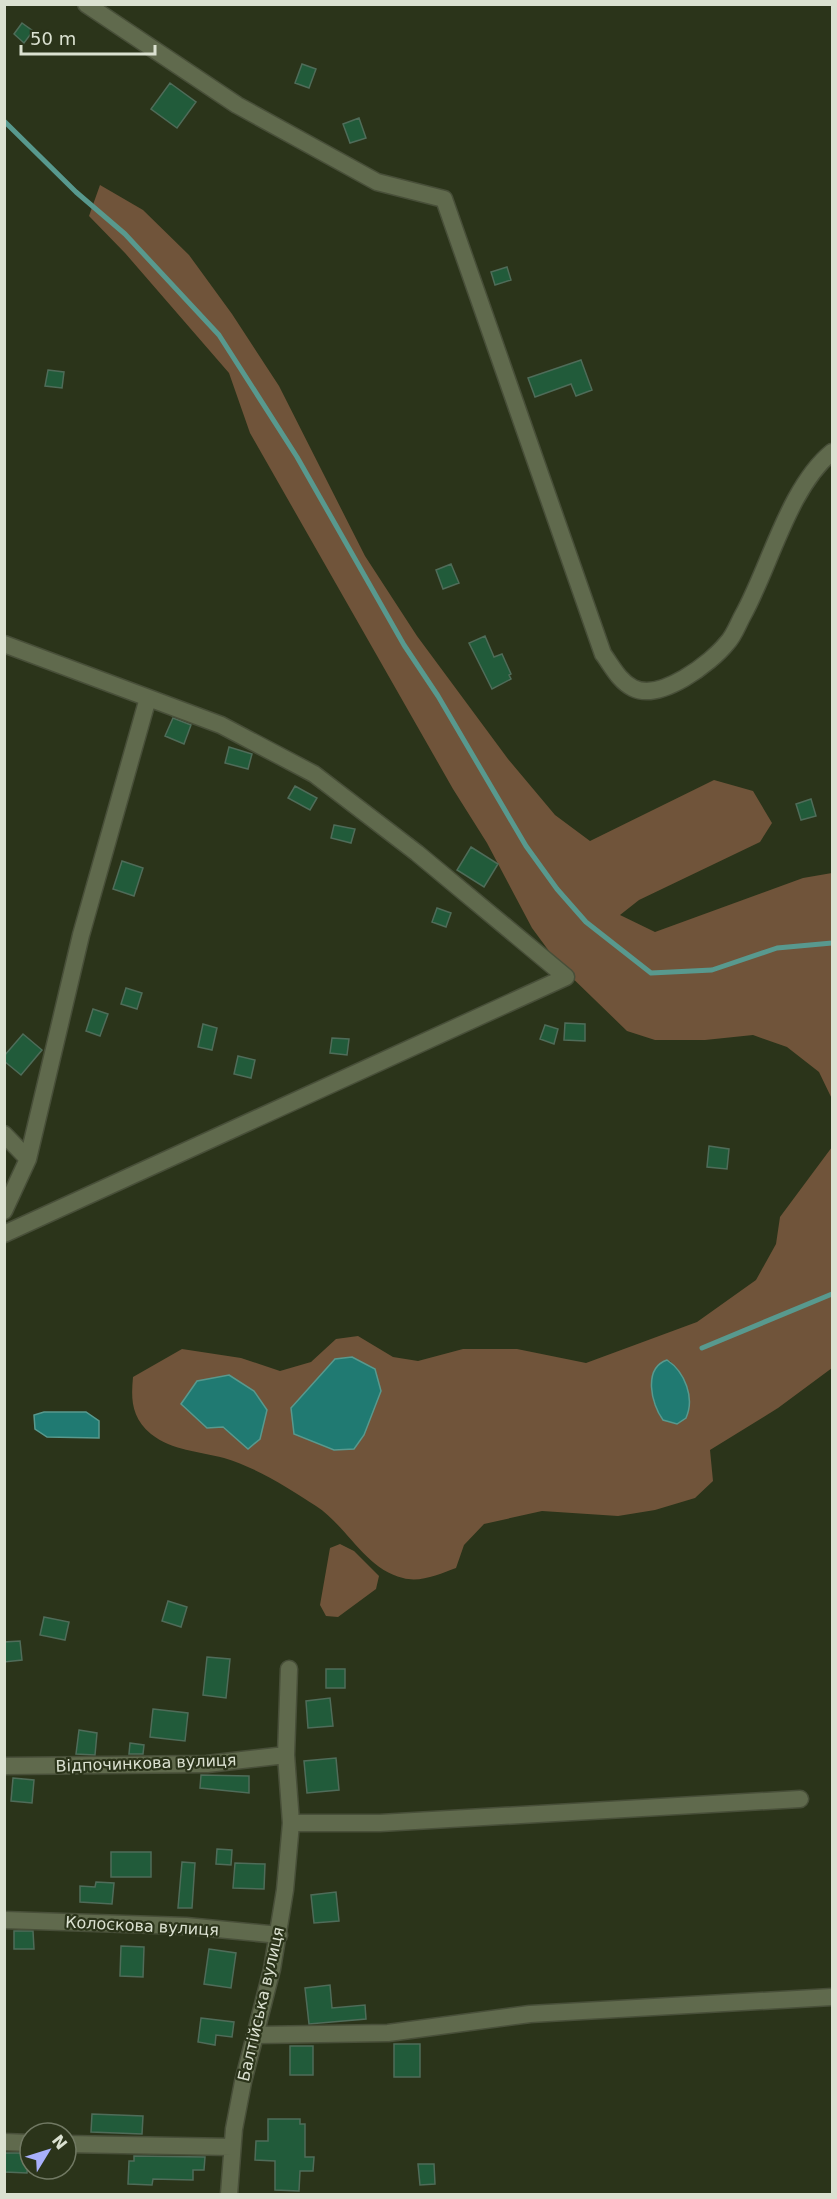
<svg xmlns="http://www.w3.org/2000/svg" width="837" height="2199" font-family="'DejaVu Sans',sans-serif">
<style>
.green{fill:#70543a;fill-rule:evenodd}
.water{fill:#207a72;stroke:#58998e;stroke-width:1.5}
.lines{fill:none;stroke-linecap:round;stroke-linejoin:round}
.stream{stroke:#58998e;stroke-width:5}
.building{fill:#215b3a;stroke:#4f6c59;stroke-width:1.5}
.minor-casing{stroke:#484f39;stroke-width:19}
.minor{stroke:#606a4d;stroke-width:16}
.labels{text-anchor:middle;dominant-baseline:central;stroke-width:4.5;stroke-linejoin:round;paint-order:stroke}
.street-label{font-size:16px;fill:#dbe1d1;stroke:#2b341a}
</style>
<rect width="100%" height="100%" fill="#2b341a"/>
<!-- green -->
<path class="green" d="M 100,185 L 143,210 L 189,255 L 232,314 L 279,386 L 365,556 L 417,636 L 508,759 L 555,815 L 590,841 L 714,780 L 753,791 L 772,823 L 760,842 L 639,900 L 620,915 L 655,932 L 803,878 L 832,873 L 832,1099 L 819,1072 L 787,1047 L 753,1035 L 705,1040 L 655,1040 L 627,1031 L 560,966 L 532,928 L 487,843 L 453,789 L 250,433 L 229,373 L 125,253 L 89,216 Z
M 832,1147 L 832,1368 L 778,1408 L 710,1450 L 713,1481 L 695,1498 L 655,1510 L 618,1516 L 542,1511 L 484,1524 L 464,1545 L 456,1568 C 440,1574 420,1583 403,1578 C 365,1569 347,1526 316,1506 C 289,1488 255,1467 224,1458 C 198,1451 173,1451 151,1434 C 131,1417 131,1399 133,1377 L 182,1349 L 241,1358 L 280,1371 L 311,1362 L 336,1339 L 358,1336 L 393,1357 L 418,1361 L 463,1349 L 517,1349 L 586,1363 L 697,1322 L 756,1280 L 776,1244 L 780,1217 ZM 670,1361 L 687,1388 L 660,1416 L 654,1403 L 651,1382 ZM 222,1427 L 260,1439 L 249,1448 Z
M 340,1544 L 354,1551 L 379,1576 L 376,1589 L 338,1617 L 326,1616 L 320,1605 L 330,1548 Z"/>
<!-- water -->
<path class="water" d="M 352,1357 L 375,1369 L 381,1391 L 364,1435 L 354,1449 L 334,1450 L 294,1434 L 291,1408 L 335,1359 Z
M 667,1360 C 685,1372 695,1398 686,1418 L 677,1424 L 663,1420 C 651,1404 643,1368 667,1360 Z
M 229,1375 L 254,1391 L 267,1410 L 260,1439 L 248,1449 L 223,1427 L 207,1428 L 181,1404 L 197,1381 Z
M 44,1412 L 86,1412 L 99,1421 L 99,1438 L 47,1437 L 35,1429 L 34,1415 Z"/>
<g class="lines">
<!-- stream -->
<path class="stream" d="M 4,121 L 76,192 L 125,234 L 219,335 L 297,457 L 404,645 L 438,696 L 526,846 L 557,889 L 586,922 L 651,973 L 712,970 L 777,948 L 832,943
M 702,1348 L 832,1294"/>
</g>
<!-- building -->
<path class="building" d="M 22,23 L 33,31 L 24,43 L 14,34 Z
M 302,64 L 316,69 L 309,88 L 295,83 Z
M 170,83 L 196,102 L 177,128 L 151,109 Z
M 359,118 L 366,138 L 350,143 L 343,124 Z
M 507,267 L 511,280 L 495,285 L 491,272 Z
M 581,360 L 592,390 L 576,396 L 571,384 L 535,397 L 528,378 Z
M 48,370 L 64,372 L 62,388 L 45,386 Z
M 451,564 L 459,583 L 443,589 L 436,570 Z
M 485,636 L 494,657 L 502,654 L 511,674 L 509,675 L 511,679 L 492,689 L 469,643 Z
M 173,718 L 191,725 L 184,744 L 165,736 Z
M 229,747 L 252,754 L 248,769 L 225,763 Z
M 295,786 L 317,798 L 310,810 L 288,798 Z
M 811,799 L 816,816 L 801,820 L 796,804 Z
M 334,825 L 355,829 L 351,843 L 331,838 Z
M 471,847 L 498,864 L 484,887 L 457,870 Z
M 122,861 L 143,868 L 134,896 L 113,889 Z
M 437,908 L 451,913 L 446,927 L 432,922 Z
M 126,988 L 142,993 L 137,1009 L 121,1004 Z
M 93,1009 L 108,1014 L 100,1036 L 86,1031 Z
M 565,1023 L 585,1024 L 585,1041 L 564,1040 Z
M 203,1024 L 217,1028 L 212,1050 L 198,1047 Z
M 545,1025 L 558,1029 L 554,1044 L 540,1039 Z
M 23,1034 L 42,1050 L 21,1075 L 4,1061 L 4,1056 Z
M 332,1038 L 349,1039 L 347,1055 L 330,1053 Z
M 238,1056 L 255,1060 L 251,1078 L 234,1074 Z
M 709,1146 L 729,1149 L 727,1169 L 707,1167 Z
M 168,1601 L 187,1607 L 181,1627 L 162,1621 Z
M 44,1617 L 69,1622 L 65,1640 L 40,1635 Z
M 20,1641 L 22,1660 L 4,1662 L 4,1642 Z
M 207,1657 L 230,1659 L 226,1698 L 203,1695 Z
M 326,1669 L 345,1669 L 345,1688 L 326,1688 Z
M 330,1698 L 333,1726 L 308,1728 L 306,1701 Z
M 153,1709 L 188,1713 L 185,1741 L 150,1737 Z
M 79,1730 L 97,1733 L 95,1755 L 76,1754 Z
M 130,1743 L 144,1745 L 143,1754 L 129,1754 Z
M 336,1758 L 339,1790 L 307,1793 L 304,1761 Z
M 201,1775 L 249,1776 L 249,1793 L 200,1788 Z
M 13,1778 L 34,1780 L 32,1803 L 11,1801 Z
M 217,1849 L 232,1850 L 231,1865 L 216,1864 Z
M 111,1852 L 151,1852 L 151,1877 L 111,1877 Z
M 182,1862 L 195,1863 L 192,1908 L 178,1908 Z
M 235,1863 L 265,1864 L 264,1889 L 233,1888 Z
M 96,1882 L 114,1883 L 112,1904 L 80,1902 L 80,1886 L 95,1887 Z
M 336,1892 L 339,1921 L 314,1923 L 311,1895 Z
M 14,1931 L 33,1931 L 34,1949 L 14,1949 Z
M 121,1946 L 144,1947 L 143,1977 L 120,1976 Z
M 209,1949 L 236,1953 L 231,1988 L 204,1984 Z
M 330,1985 L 332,2008 L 365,2005 L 366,2019 L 309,2024 L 305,1988 Z
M 201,2018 L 234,2022 L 232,2037 L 216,2035 L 215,2045 L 198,2042 Z
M 394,2044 L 420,2044 L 420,2077 L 394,2077 Z
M 290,2046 L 313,2046 L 313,2075 L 290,2075 Z
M 92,2114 L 143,2116 L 142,2134 L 91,2132 Z
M 268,2119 L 300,2119 L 300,2124 L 305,2124 L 305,2157 L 314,2157 L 313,2171 L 300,2171 L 299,2191 L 275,2190 L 275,2161 L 255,2160 L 256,2141 L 268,2141 Z
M 5,2153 L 28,2153 L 27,2173 L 5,2172 Z
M 134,2156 L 205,2157 L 204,2170 L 193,2170 L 193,2180 L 153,2179 L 152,2185 L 128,2184 L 129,2161 L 134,2161 Z
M 418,2164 L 434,2164 L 435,2184 L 420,2185 Z"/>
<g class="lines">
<!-- minor casing -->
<g class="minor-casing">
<path id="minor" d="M 86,4 L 237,105 L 377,182 L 444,199 L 603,654 C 612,666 619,681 633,688 C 660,702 711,663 727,643 C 734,636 738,624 743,615 C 770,566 789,487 832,452
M 4,644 L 221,725 L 314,774 L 417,853 L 566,977 L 4,1234
M 4,1134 L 28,1159
M 4,1211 L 28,1159 L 81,935 L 148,698
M 4,1766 L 207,1764 L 286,1755
M 291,1823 L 380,1823 L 800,1799
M 4,1920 L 186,1926 L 279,1935
M 256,2035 L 388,2033 L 530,2014 L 832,1997
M 4,2142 L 30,2143
M 66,2144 L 232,2147
M 229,2194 L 234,2129 L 243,2082 L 272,1969 L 285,1890 L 291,1823 L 286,1755 L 289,1669"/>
</g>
<!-- minor -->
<use href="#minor" class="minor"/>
</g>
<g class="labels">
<!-- street labels -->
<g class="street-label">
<text transform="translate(146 1763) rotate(-2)">Відпочинкова вулиця</text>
<text transform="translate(142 1926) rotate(3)">Колоскова вулиця</text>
<text transform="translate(261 2004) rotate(-77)">Балтійська вулиця</text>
</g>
</g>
<!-- border -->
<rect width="837" height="2199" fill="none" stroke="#dbe1d1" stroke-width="12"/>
<!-- north arrow -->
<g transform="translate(48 2151) rotate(52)"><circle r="28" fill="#2b341a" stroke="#717963" stroke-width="1.5"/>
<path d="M0-4.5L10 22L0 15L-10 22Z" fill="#a8b0fc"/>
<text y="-9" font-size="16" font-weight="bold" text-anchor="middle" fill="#dbe1d1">N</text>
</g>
<!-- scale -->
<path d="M21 45v9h134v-9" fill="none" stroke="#dbe1d1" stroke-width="3"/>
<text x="30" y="45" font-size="18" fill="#dbe1d1" stroke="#2b341a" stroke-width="4.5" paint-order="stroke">50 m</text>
</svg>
